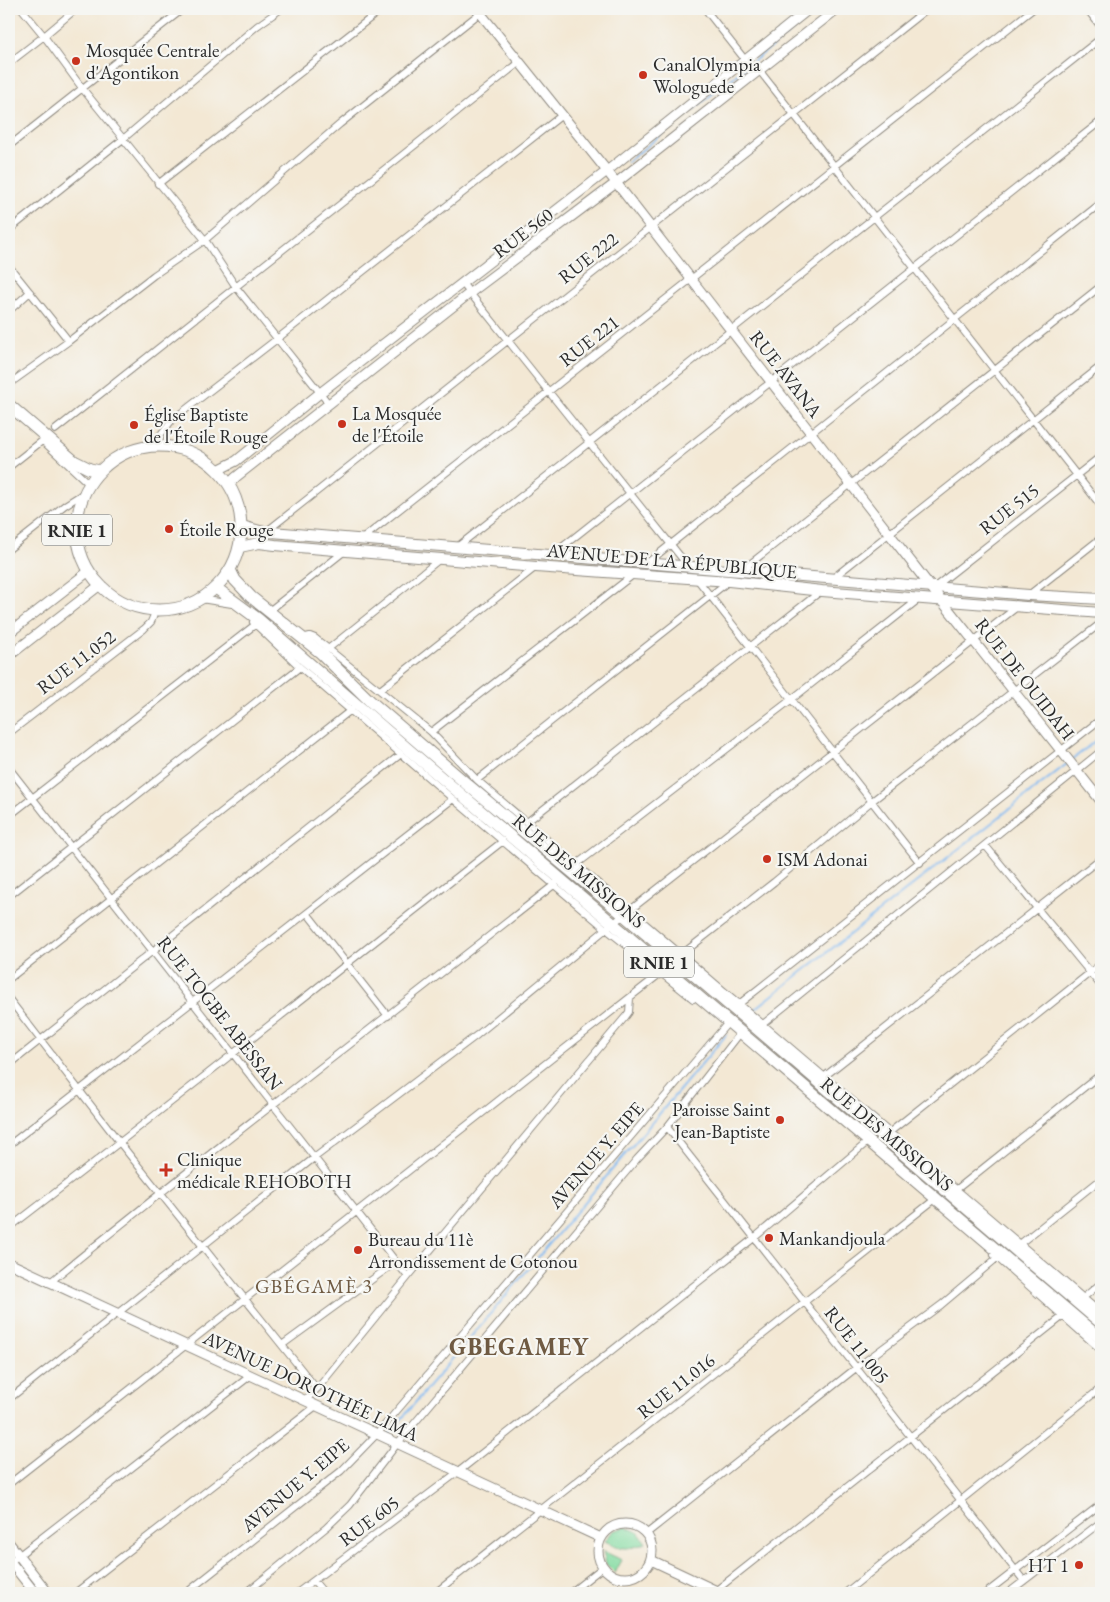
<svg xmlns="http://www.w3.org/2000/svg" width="1110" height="1602" font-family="'EB Garamond',serif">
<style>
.green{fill:#82dba0;stroke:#568366}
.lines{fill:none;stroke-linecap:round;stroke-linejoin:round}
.stream{stroke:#80b9f1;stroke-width:2}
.minor-casing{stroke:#8f8a80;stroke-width:8}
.secondary-casing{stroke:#8f8a80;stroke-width:11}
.primary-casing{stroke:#8f8a80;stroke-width:12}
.trunk-casing{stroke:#8f8a80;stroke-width:13}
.minor{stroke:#fff;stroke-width:6}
.secondary{stroke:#fff;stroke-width:9}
.primary{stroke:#fff;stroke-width:10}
.trunk{stroke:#fff;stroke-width:11}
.rail-casing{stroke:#2b2b2b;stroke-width:4}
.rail{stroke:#f6f6f2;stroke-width:2;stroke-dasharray:5.5;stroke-linecap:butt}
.poi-dot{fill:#c8321e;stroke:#f6f6f2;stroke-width:2}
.labels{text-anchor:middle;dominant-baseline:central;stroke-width:4.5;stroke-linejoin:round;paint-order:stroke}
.shield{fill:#f6f6f2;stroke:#686867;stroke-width:1}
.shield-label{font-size:18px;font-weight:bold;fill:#2b2b2b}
.poi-label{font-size:19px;fill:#2b2b2b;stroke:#f6f6f2;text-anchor:start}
.street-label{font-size:19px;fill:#2b2b2b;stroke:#f6f6f2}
.neighbourhood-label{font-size:20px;letter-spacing:1px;fill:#6f5a42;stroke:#f6f6f2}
.district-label{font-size:24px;font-weight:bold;letter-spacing:1px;fill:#6f5a42;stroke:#f6f6f2}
</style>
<rect width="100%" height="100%" fill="#f6f6f2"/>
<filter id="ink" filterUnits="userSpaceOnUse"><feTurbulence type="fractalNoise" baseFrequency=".02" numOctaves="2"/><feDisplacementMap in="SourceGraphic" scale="10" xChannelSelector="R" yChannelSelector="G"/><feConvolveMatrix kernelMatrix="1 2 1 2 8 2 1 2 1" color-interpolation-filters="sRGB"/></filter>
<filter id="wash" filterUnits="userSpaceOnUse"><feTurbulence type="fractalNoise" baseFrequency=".0096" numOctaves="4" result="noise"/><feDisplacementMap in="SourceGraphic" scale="20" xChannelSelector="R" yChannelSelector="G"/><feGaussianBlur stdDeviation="1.12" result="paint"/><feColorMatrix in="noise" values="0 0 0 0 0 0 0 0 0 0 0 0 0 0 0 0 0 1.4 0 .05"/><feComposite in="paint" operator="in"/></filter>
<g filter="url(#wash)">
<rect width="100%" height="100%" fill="#f3e8d4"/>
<!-- green -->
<path class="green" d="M 626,1527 L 638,1532 L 646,1543 C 627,1550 623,1550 605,1541 L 613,1531 Z
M 603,1551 L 622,1560 L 615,1573 L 606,1564 Z"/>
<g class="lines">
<!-- stream -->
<path class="stream" d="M 627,162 L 819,9
M 1072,760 L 1101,736
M 755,1009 L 1068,763
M 387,1436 L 726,1035"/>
</g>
</g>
<g filter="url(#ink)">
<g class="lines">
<!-- minor casing -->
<g class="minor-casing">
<path id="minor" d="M 22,9 L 44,36 L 82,88 L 205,240 L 236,287 L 329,404
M 705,9 L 746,61
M 1087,9 L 1101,27
M 9,63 L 44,36 L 76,9
M 759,70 L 1101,506
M 9,146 L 183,9
M 158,184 L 382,9
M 9,230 L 123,139 L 257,26 L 281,9
M 9,266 L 69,341
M 462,283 L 688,566
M 9,311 L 30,292
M 9,384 L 69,341 L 154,275 L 205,240 L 340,124 L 480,13
M 55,430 L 520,62
M 44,442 L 89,484
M 157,446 L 161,434 L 172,420 L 277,339 L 562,115
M 9,467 L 42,441
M 267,531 L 927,9
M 362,539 L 1033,9
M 457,547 L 1101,38
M 9,549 L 65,505 L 84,493
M 552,555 L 1101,121
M 647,563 L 1101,203
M 741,571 L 1101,286
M 833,578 L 1101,366
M 697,579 L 920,863
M 936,586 L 1101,456
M 1030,594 L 1101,538
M 201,599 L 232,604
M 269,611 L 346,550
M 253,622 L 300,667 L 453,799 L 606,929 L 693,999
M 302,638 L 310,636 L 315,638 L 431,732 L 477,780 L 1101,1313
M 328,649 L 440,559
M 380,690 L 536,567
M 431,732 L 633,575
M 9,733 L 144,629 L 151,622 L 156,610
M 9,768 L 408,1277
M 477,780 L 729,581
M 9,816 L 256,624
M 527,822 L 821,591
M 985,845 L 1101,986
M 577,864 L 792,699 L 919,599
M 9,896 L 300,667
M 307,913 L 388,1016
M 682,954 L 774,882 L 872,801 L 1101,623
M 9,979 L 351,710
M 9,999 L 120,1143 L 317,1389
M 739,1004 L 1101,719
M 763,1024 L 1101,751
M 9,1065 L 401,754
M 825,1076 L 1101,858
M 667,1127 L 1024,1581
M 890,1132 L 1101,964
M 9,1145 L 453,799
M 957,1189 L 1101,1074
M 9,1228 C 175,1101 338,970 503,841
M 1021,1243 L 1101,1179
M 994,1255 L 1101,1350
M 49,1283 C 215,1147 387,1017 555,884
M 1083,1298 L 1101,1283
M 282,1345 L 396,1262
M 9,1399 L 314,1158 L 477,1035 L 606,929 L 1017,607
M 305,1401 L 317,1389 L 408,1277 L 626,1016 L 629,1012 L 630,998
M 9,1484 L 661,973
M 646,1534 L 856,1368 L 941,1305 L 997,1258
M 9,1563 L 250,1376
M 314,1581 L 324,1593
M 714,1592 L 1062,1317
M 75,1593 L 316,1406
M 186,1593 L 341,1471 L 377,1434 L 726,1025
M 246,1593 L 327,1527 L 350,1505 L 397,1444 L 637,1159 L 667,1127 L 738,1036
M 297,1593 L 458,1472 L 754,1238 L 864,1145
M 435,1593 L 934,1200
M 570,1593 L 603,1567
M 845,1593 L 1101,1388
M 986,1593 L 1101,1504
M 1008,1593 L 1101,1522"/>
</g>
<!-- secondary casing -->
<g class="secondary-casing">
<path id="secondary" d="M 477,9 L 607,171 L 930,586 L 1101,801
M 218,470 L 236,461 L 320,393 L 607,171 L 809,9
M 229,484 L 236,477 L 470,293 L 616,183 L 837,9
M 9,633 L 89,571
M 9,656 L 100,585
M 9,1263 L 601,1538
M598 1551a27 27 0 1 1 54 0a27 27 0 1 1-54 0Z
M 9,1543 L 48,1593
M 9,1560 L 35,1593
M 651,1560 L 721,1593"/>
</g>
<!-- primary casing -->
<g class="primary-casing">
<path id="primary" d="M 242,526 L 260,531 L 1029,595 L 1101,599
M 240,547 L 259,543 L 275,545 L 536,567 L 729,581 L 822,591 L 1101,613"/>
</g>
<!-- trunk casing -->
<g class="trunk-casing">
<path id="trunk" d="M 9,405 L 74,461 L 90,469 L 100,471
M77 528a82 82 0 1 1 164 0a82 82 0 1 1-164 0Z
M 230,570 L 235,580 L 251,597 L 321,653 L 370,701 L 469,786 L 625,916 L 1101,1323
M 216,588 L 258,619 L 409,750 L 1101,1339"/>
</g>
<!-- minor -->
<use href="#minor" class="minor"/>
<!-- secondary -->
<use href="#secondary" class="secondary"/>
<!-- primary -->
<use href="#primary" class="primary"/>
<!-- trunk -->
<use href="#trunk" class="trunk"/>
<!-- rail casing -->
<g class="rail-casing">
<path id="rail" d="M 9,1590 L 12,1593"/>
</g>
<!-- rail -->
<use href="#rail" class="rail"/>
</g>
</g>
<!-- markers -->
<g class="poi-dot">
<circle cx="76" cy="61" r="5"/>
<circle cx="643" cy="75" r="5"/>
<circle cx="342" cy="424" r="5"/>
<circle cx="134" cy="425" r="5"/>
<circle cx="169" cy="529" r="5"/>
<circle cx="767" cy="859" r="5"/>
<circle cx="780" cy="1120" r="5"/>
<path d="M163.5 1162.5h5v5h5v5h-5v5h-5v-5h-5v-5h5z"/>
<circle cx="769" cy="1238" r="5"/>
<circle cx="358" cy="1250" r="5"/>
<circle cx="1079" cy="1565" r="5"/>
</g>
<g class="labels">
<!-- shield labels -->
<g class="shield">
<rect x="42" y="514.5" width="70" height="31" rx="4"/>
<rect x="624" y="946.5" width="70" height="31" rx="4"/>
</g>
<g class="shield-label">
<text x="77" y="530">RNIE 1</text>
<text x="659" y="962">RNIE 1</text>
</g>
<!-- poi labels -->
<g class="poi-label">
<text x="86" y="50">Mosquée Centrale<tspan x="86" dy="22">d'Agontikon</tspan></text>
<text x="653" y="64">CanalOlympia<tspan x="653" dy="22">Wologuede</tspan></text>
<text x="352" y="413">La Mosquée<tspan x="352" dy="22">de l'Étoile</tspan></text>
<text x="144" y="414">Église Baptiste<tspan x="144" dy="22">de l'Étoile Rouge</tspan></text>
<text x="179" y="529">Étoile Rouge</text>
<text x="777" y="859">ISM Adonai</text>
<text x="770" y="1109" text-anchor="end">Paroisse Saint<tspan x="770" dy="22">Jean-Baptiste</tspan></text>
<text x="177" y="1159">Clinique<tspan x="177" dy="22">médicale REHOBOTH</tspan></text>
<text x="779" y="1238">Mankandjoula</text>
<text x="368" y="1239">Bureau du 11è<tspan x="368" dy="22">Arrondissement de Cotonou</tspan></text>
<text x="1069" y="1565" text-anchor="end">HT 1</text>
</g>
<!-- street labels -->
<g class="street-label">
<text transform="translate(523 233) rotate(-37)">RUE 560</text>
<text transform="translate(588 258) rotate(-38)">RUE 222</text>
<text transform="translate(589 341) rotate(-38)">RUE 221</text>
<text transform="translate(786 374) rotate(52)">RUE AVANA</text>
<text transform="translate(1009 509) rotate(-38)">RUE 515</text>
<text transform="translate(672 561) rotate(5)">AVENUE DE LA RÉPUBLIQUE</text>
<text transform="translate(76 662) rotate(-37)">RUE 11.052</text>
<text transform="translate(1025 679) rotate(52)">RUE DE OUIDAH</text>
<text transform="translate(579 871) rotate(40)">RUE DES MISSIONS</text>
<text transform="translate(220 1013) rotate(52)">RUE TOGBE ABESSAN</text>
<text transform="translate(887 1134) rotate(40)">RUE DES MISSIONS</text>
<text transform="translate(596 1155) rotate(-49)">AVENUE Y. EIPE</text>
<text transform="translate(857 1345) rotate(52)">RUE 11.005</text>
<text transform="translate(311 1386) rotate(25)">AVENUE DOROTHÉE LIMA</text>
<text transform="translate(676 1386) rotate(-38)">RUE 11.016</text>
<text transform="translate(295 1485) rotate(-40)">AVENUE Y. EIPE</text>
<text transform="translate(369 1521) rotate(-37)">RUE 605</text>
</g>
<!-- neighbourhood labels -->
<g class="neighbourhood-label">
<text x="314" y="1286">GBÉGAMÈ 3</text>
</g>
<!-- district labels -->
<g class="district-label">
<text x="519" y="1346">GBEGAMEY</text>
</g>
</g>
<!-- margin -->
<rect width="1110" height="1602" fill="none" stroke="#f6f6f2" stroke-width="30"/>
</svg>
